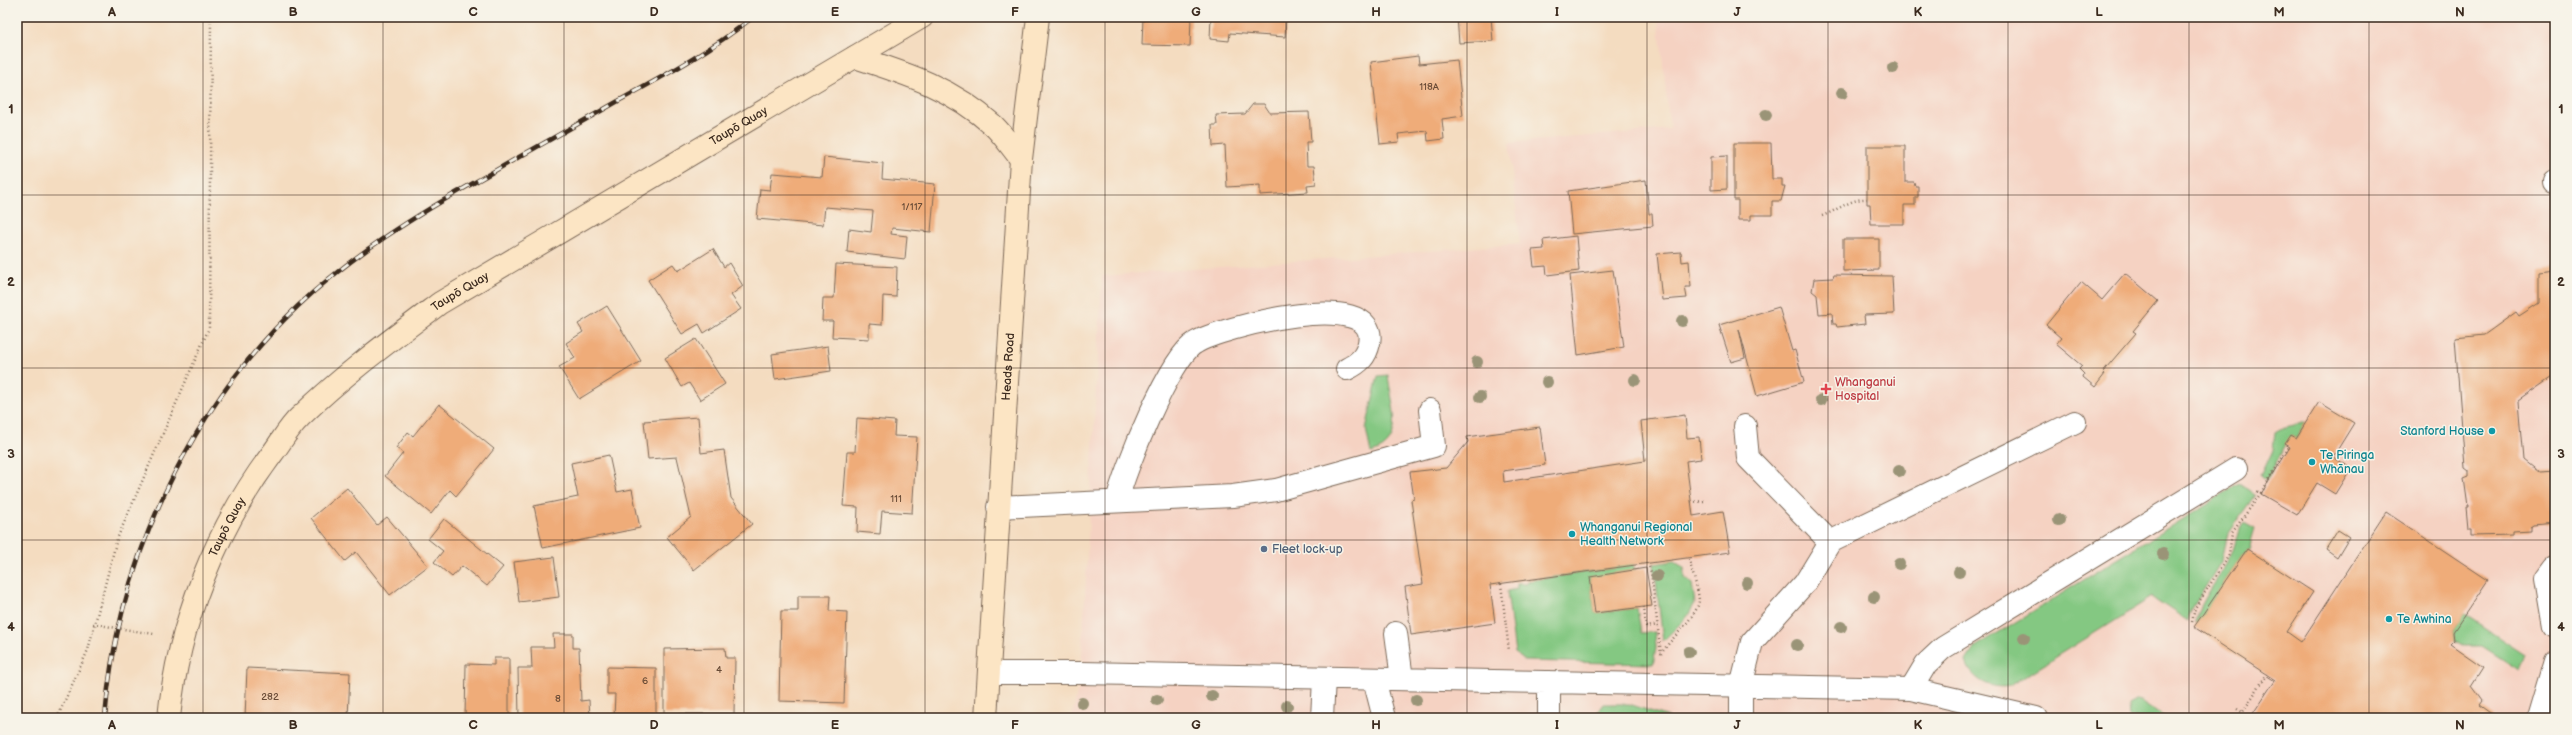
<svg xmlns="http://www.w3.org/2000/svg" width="2572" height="735" font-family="'Balsamiq Sans',sans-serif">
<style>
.built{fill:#f5d2c2}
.green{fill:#84c882;stroke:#607950}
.building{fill:#efac79}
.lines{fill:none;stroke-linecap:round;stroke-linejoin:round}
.lane-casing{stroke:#7c6857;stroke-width:24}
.secondary-casing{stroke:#7c6857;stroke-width:24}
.path{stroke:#7c6857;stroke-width:2.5;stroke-dasharray:1 3;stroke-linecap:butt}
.lane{stroke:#fff;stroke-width:22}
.secondary{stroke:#fce5c4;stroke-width:22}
.rail-casing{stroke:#3b2a1e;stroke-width:4.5}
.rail{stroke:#f7f3e8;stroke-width:3;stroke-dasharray:9;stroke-linecap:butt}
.tree{fill:#9a9477}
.grid{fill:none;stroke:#3b2a1e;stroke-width:1;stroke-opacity:0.55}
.health-dot{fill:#e0444e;stroke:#f7f3e8;stroke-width:1.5}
.culture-dot{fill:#0f9aa8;stroke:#f7f3e8;stroke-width:1.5}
.service-dot{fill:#5c6f8a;stroke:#f7f3e8;stroke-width:1.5}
.labels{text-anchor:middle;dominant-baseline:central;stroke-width:3;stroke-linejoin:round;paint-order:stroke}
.number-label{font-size:10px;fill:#684a35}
.street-label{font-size:12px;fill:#3b2a1e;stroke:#f7f3e8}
.health-label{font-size:12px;fill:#be3a42;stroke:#f7f3e8;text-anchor:start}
.culture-label{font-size:12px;fill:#0d838f;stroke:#f7f3e8;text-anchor:start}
.service-label{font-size:12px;fill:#4e5e75;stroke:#f7f3e8;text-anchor:start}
.neatline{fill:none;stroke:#3b2a1e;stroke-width:1.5}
.grid-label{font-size:13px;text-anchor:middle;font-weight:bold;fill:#3b2a1e}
</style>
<rect width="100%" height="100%" fill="#f7f3e8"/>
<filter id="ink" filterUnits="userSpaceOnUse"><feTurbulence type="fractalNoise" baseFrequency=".025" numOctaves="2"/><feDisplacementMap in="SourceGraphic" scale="8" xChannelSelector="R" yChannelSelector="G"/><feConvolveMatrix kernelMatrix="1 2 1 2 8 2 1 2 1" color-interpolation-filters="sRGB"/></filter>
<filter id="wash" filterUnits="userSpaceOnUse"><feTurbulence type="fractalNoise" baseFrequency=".012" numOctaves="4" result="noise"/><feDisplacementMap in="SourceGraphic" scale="16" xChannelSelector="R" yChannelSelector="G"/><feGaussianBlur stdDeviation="0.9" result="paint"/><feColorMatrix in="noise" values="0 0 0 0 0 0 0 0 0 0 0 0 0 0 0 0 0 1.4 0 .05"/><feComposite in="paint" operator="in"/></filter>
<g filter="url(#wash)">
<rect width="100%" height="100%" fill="#f4dcc0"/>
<!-- built -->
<path class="built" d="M 1658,17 L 2555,17 L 2555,718 L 1072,718 L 1081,673 L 1102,276 L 1520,244 L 1509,143 L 1670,129 Z"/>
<!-- green -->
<path class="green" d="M 1388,375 C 1391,404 1408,443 1371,453 L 1366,429 L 1378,376 Z
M 2306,422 L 2296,438 L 2291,435 L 2266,481 L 2261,476 L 2273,450 L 2275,432 C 2285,425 2295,426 2306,422 Z
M 2239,484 L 2255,495 L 2228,533 L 2222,560 L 2190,612 L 2188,621 L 2152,597 L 2010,686 C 1992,690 1971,680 1966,661 L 1975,647 Z
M 2244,523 L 2255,529 L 2249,549 L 2247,549 L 2197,623 L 2195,622 C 2202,598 2219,579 2230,557 C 2237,544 2233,537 2244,523 Z
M 1674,561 L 1684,568 L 1685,578 L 1692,584 L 1695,603 L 1687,617 L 1663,641 L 1654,564 Z
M 1633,565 L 1635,570 L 1590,578 L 1595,613 L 1637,608 L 1641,633 L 1655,632 L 1656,648 L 1653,664 L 1525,661 L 1515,653 L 1507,591 L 1517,589 L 1517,584 L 1527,584 L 1528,581 Z
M 2465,614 L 2525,654 L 2519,670 L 2482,646 L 2464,646 L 2454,640 L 2453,632 Z
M 2137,700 L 2142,702 L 2166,718 L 2129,718 L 2128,705 Z
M 1603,704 L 1629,704 L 1668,717 L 1593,718 Z
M 1793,713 L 1913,718 L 1765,718 Z"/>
<g id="blocks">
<!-- building -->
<path class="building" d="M 1143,17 L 1191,17 L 1190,46 L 1142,45 Z
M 1211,17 L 1286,17 L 1285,37 L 1230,33 L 1229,41 L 1210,39 Z
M 1356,17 L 1398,17 L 1398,18 L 1357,21 Z
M 1457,17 L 1491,17 L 1493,41 L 1459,43 Z
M 1418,56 L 1419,64 L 1457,60 L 1463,116 L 1442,119 L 1444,139 L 1428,141 L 1427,131 L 1398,134 L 1399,142 L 1380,144 L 1371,62 Z
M 1253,104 L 1264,104 L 1270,113 L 1309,112 L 1311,142 L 1306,142 L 1307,166 L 1314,166 L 1316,184 L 1307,185 L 1308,192 L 1260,195 L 1260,185 L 1227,187 L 1225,145 L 1213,146 L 1212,125 L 1217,125 L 1216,115 L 1245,114 Z
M 1734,143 L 1771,143 L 1772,179 L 1782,179 L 1782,186 L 1785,186 L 1781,201 L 1772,201 L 1772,215 L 1751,215 L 1751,220 L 1738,220 L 1738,200 L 1734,200 Z
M 1867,146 L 1905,146 L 1905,182 L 1914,182 L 1915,186 L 1918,186 L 1918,197 L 1915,197 L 1915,205 L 1904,205 L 1904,224 L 1871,224 L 1870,204 L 1867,204 Z
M 1727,156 L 1727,189 L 1711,190 L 1711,157 Z
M 824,157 L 883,163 L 882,179 L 935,184 L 931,232 L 892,228 L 891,234 L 907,236 L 905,259 L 847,252 L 849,229 L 871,232 L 873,211 L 825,207 L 823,225 L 757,219 L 760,189 L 770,190 L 772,173 L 822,177 Z
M 1646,180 L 1649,214 L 1652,214 L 1653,226 L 1572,234 L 1568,191 Z
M 1576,236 L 1579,271 L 1547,275 L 1546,266 L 1534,267 L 1532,250 L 1544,249 L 1543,240 Z
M 1843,239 L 1879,239 L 1879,270 L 1843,271 Z
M 713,249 L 724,267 L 729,263 L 743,286 L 731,295 L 741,309 L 704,333 L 699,324 L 682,334 L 648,280 L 673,264 L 678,271 Z
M 1681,252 L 1682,262 L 1689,261 L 1691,287 L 1685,287 L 1687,298 L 1662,300 L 1657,254 Z
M 836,264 L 897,267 L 896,297 L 883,296 L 882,325 L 869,324 L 869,339 L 832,337 L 833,321 L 822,321 L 823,298 L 834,298 Z
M 1613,270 L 1624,347 L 1578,355 L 1570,275 Z
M 2555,271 L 2555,375 L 2518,401 L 2523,460 L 2538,472 L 2555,471 L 2555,523 L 2533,525 L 2530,527 L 2530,531 L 2513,532 L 2513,535 L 2471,536 L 2471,529 L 2468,529 L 2466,507 L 2468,507 L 2464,478 L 2469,476 L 2469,470 L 2465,467 L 2455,338 L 2484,335 L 2516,312 L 2519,316 L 2539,303 L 2539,273 Z
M 2125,273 L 2158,301 L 2133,331 L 2136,333 L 2106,368 L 2103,372 L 2105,374 L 2095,387 L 2083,377 L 2084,374 L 2079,369 L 2082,366 L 2056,344 L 2061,338 L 2046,325 L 2081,282 L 2102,300 Z
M 1834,275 L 1892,276 L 1894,314 L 1864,315 L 1865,324 L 1837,327 L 1836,324 L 1833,324 L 1832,313 L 1819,314 L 1817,295 L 1812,291 L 1814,279 L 1833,278 Z
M 607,306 L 641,361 L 579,399 L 559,367 L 575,358 L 566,343 L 583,332 L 578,324 Z
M 1779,307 L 1792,351 L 1795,350 L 1804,382 L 1757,396 L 1739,329 L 1745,358 L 1731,362 L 1719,325 Z
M 696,339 L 725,384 L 700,400 L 689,383 L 682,387 L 665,358 Z
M 828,346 L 831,371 L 775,379 L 772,354 Z
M 2319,402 L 2354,423 L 2333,457 L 2351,468 L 2335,494 L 2317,483 L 2297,515 L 2261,494 L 2290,447 L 2285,444 L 2291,435 L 2296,438 Z
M 439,404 L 494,449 L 456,496 L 450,490 L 431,514 L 385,476 L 403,453 L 396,448 L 408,432 L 413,436 Z
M 1685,415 L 1687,438 L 1699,437 L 1701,459 L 1686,461 L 1693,516 L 1723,511 L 1730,552 L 1490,585 L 1495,623 L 1411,635 L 1405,587 L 1423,584 L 1411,500 L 1414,499 L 1410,472 L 1446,468 L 1468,442 L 1467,437 L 1540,427 L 1545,465 L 1503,471 L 1504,482 L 1645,461 L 1641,421 Z
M 698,417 L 701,453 L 724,450 L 731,498 L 752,524 L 694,570 L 667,537 L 691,517 L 677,457 L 648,459 L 644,421 Z
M 857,418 L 895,421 L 894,436 L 917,437 L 912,513 L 882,511 L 880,534 L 857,532 L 858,507 L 843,506 L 847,452 L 855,452 Z
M 609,455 L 617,492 L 632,489 L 640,528 L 543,548 L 534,506 L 578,497 L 571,463 Z
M 347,488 L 377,525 L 387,517 L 428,566 L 390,595 L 356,552 L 345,561 L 311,518 Z
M 2386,512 L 2488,580 L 2453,632 L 2454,640 L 2450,644 L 2483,667 L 2471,686 L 2482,701 L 2479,705 L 2493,715 L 2491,718 L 2250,718 L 2275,680 L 2194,627 L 2247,549 L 2313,592 L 2287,632 L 2301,642 Z
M 444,519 L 503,567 L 487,586 L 462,566 L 452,577 L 434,562 L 443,551 L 428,539 Z
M 2338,530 L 2349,537 L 2337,557 L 2326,549 Z
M 554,557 L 559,597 L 519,602 L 514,562 Z
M 1646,568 L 1652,606 L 1595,613 L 1590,577 Z
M 798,596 L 830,596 L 829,611 L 847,612 L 844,703 L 779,701 L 781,611 L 798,611 Z
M 553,634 L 573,634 L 573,648 L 579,648 L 581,701 L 589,700 L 590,718 L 519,718 L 518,668 L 532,668 L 531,647 L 554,647 Z
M 725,648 L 726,658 L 735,658 L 734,714 L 664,714 L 664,649 Z
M 494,658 L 509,658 L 509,718 L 465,718 L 466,664 L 494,665 Z
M 607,667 L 656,668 L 656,718 L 614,718 L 615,694 L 607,694 Z
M 247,668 L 350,673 L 348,718 L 245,718 Z"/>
</g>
</g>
<g filter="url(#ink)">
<use href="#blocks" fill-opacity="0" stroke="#7c6857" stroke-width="1"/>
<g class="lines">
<!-- lane casing -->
<g class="lane-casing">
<path id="lane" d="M 2554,182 L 2555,182
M 1745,426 L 1748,458 L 1830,542
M 1117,501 C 1124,471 1170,357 1195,343 C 1218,328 1381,285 1369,343 C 1366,357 1359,363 1347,369
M 998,507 L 1233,496 L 1276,490 L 1434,446 L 1430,410
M 2555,568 L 2547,579 L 2555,626
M 1396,633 L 1402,679
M 989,673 L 1081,673 L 1911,689 L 2036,718
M 1374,679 L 1384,718
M 1911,689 L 1926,664 L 1943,648 L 2236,469
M 1322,718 L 1324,678
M 1549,718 L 1549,682
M 1741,718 L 1741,686 L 1752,642 L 1805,583 L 1830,542 L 2075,422
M 2538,718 L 2555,661"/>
</g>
<!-- secondary casing -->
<g class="secondary-casing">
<g id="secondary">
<path d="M 855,57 C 908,74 952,88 994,126 C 1004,136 1012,148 1021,159"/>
<path id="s1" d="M 169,718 C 178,623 216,529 272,454 C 281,442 289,427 300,417 C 343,375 392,339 440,303 L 922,17"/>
<path id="s2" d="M 986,718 L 1021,159 L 1038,17"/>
</g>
</g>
<!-- path -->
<path class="path" d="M 1822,216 C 1838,210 1852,198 1867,199
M 2261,493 L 2289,447
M 1691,502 L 1704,501
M 1648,563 L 1651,572 L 1661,654
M 1501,584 L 1509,651
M 1644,607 L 1646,627 L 1658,625
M 2192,622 L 2195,608 L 2229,555 L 2232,533 L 2261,493 L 2256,491
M 93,624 L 154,634
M 1661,654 C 1669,640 1699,615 1699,600 C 1698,587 1691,571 1689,557
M 2237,709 L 2242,712
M 57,718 L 88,650 L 117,539 L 209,328 L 211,17
M 2239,718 L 2267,674"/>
<!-- lane -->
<use href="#lane" class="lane"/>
<!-- secondary -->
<use href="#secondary" class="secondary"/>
<!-- rail casing -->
<g class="rail-casing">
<path id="rail" d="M 105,718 C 117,565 186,413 298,306 C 353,254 418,214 484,177 C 529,151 575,126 620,100 C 666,75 712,50 753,17"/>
</g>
<!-- rail -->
<use href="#rail" class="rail"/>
</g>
<!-- trees -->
<g class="tree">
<circle cx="1893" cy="68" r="6"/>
<circle cx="1842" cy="93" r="6"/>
<circle cx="1766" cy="115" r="6"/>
<circle cx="1682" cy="321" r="6"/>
<circle cx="1477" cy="362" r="6"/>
<circle cx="1635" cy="380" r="6"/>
<circle cx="1547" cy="382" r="6"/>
<circle cx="1480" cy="397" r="6"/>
<circle cx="1821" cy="400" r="6"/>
<circle cx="1899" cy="471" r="6"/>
<circle cx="2059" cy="520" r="6"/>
<circle cx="2163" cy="554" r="6"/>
<circle cx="1899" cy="564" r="6"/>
<circle cx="1959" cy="572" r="6"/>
<circle cx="1657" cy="576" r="6"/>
<circle cx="1747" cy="583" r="6"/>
<circle cx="1874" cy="597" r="6"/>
<circle cx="1841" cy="627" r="6"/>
<circle cx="2024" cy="638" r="6"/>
<circle cx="1797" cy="645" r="6"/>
<circle cx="1689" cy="652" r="6"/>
<circle cx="1212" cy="696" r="6"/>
<circle cx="1157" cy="700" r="6"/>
<circle cx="1416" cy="700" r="6"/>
<circle cx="1082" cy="703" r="6"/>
<circle cx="1287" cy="706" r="6"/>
</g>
</g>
<!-- grid -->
<path class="grid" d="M 203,17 L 203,718M 383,17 L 383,718M 564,17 L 564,718M 744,17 L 744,718M 925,17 L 925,718M 1105,17 L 1105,718M 1286,17 L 1286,718M 1467,17 L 1467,718M 1647,17 L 1647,718M 1828,17 L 1828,718M 2008,17 L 2008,718M 2189,17 L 2189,718M 2369,17 L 2369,718M 17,195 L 2555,195M 17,368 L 2555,368M 17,540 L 2555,540"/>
<!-- markers -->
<path class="health-dot" d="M1824 383h4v4h4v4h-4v4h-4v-4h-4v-4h4z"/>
<g class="culture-dot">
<circle cx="2492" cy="431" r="4"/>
<circle cx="2312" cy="462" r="4"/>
<circle cx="1572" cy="534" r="4"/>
<circle cx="2389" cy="619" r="4"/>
</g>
<circle class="service-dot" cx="1264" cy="549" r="4"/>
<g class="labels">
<!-- number labels -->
<g class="number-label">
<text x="1429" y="87">118A</text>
<text x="912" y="207">1/117</text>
<text x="896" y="499">111</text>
<text x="719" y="670">4</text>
<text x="645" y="681">6</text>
<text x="270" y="697">282</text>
<text x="558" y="699">8</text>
</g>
<!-- street labels -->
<g class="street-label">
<text stroke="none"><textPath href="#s1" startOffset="861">Taupō Quay</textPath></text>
<text stroke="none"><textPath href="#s1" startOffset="537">Taupō Quay</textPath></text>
<text stroke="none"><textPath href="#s2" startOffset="352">Heads Road</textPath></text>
<text stroke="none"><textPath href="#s1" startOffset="201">Taupō Quay</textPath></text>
</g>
<!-- health labels -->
<g class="health-label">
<text x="1835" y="382">Whanganui<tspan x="1835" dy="14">Hospital</tspan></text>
</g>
<!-- culture labels -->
<g class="culture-label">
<text x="2484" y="431" text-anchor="end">Stanford House</text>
<text x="2320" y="455">Te Piringa<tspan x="2320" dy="14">Whānau</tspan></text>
<text x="1580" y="527">Whanganui Regional<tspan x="1580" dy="14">Health Network</tspan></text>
<text x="2397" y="619">Te Awhina</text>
</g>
<!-- service labels -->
<g class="service-label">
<text x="1272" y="549">Fleet lock-up</text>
</g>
</g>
<!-- margin -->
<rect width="2572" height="735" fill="none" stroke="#f7f3e8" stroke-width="44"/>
<rect x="22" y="22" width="2528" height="691" class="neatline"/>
<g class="grid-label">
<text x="112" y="16">A</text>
<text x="293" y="16">B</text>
<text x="473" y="16">C</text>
<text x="654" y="16">D</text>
<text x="835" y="16">E</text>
<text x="1015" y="16">F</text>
<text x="1196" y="16">G</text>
<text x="1376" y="16">H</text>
<text x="1557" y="16">I</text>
<text x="1737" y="16">J</text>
<text x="1918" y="16">K</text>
<text x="2099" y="16">L</text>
<text x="2279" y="16">M</text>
<text x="2460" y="16">N</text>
<text x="11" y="113">1</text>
<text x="2561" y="113">1</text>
<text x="11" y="286">2</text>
<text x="2561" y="286">2</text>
<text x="11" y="458">3</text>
<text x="2561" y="458">3</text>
<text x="11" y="631">4</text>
<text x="2561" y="631">4</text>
<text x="112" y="729">A</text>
<text x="293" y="729">B</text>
<text x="473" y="729">C</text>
<text x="654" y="729">D</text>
<text x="835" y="729">E</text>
<text x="1015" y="729">F</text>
<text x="1196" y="729">G</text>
<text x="1376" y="729">H</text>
<text x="1557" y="729">I</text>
<text x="1737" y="729">J</text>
<text x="1918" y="729">K</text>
<text x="2099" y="729">L</text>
<text x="2279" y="729">M</text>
<text x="2460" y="729">N</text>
</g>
</svg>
